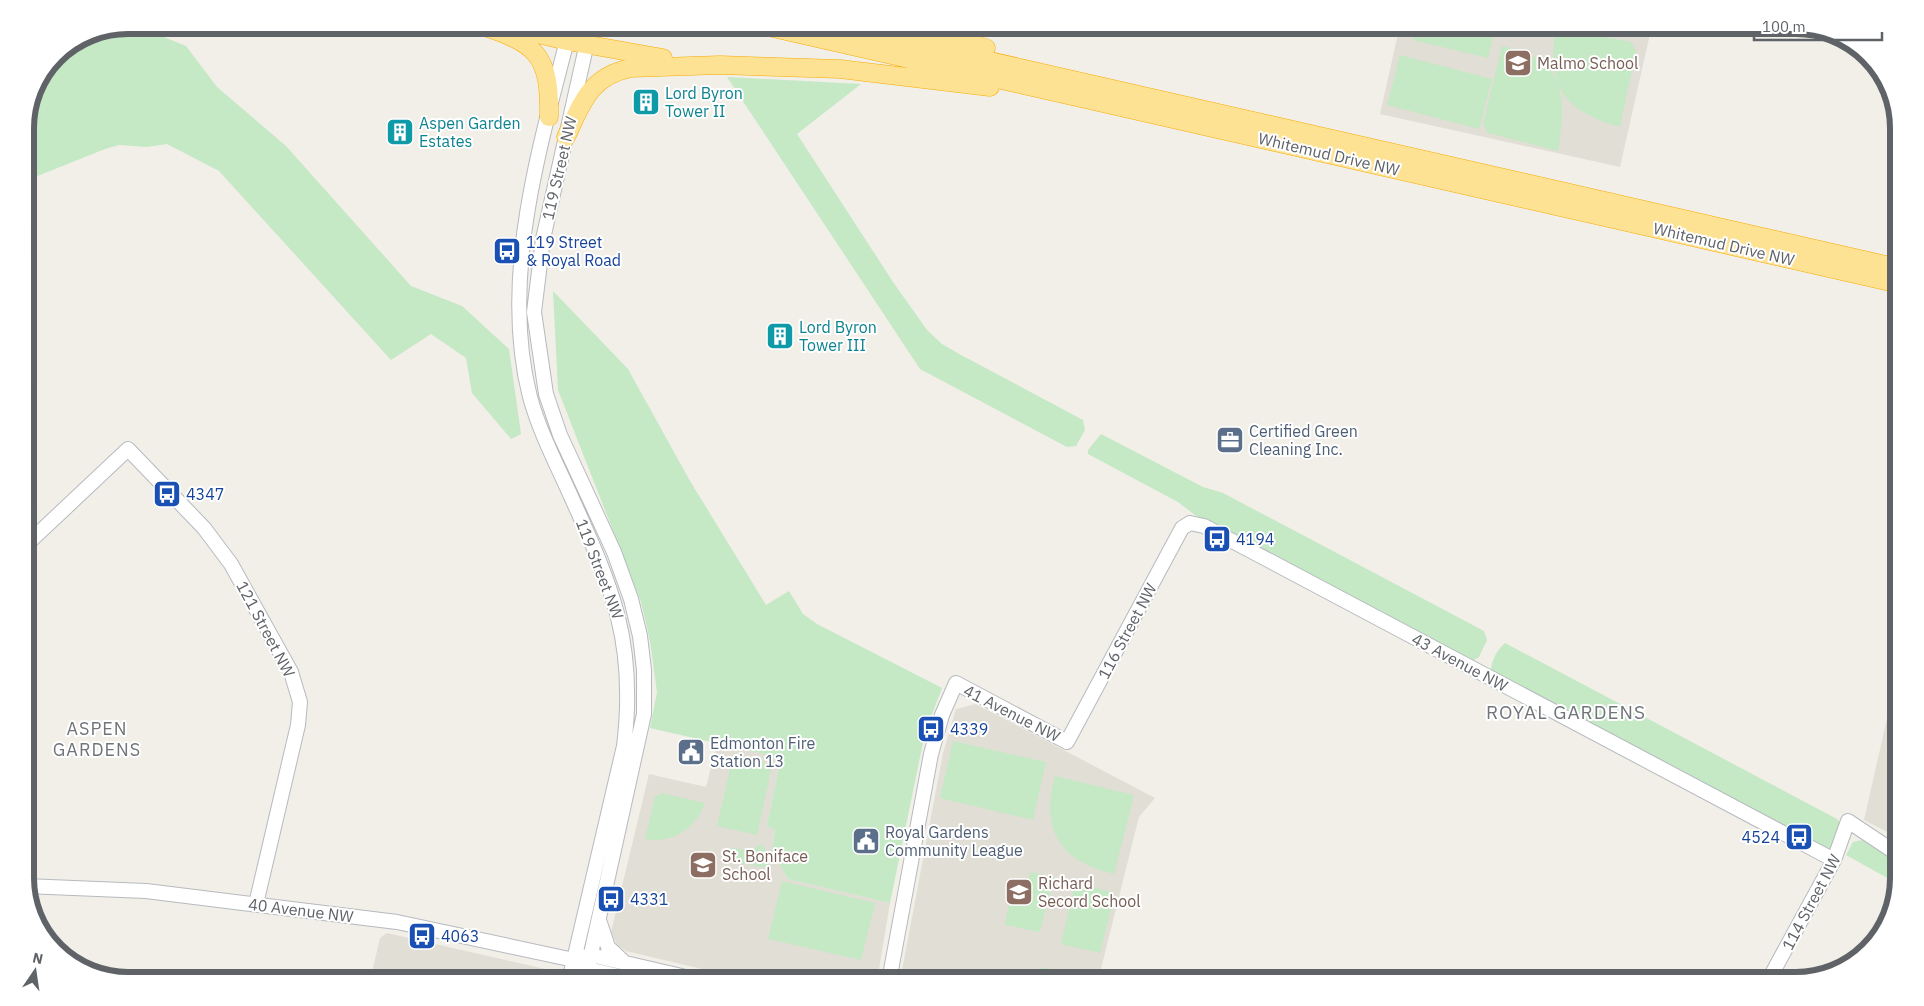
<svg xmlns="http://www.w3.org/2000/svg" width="1924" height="1006" font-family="'IBM Plex Sans',sans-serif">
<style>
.education{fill:#e1ded6}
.green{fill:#c5e8c5}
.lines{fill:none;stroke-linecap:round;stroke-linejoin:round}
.secondary-casing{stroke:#b6babf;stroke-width:16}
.highway-casing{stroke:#f9ab00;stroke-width:19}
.secondary{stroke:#fff;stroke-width:14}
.highway{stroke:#fde293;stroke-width:18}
.labels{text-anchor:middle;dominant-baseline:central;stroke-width:4;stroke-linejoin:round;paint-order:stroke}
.education-label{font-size:16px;fill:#785e54;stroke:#fff;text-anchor:start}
.culture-label{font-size:16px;fill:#0d838f;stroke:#fff;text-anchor:start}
.street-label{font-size:16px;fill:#5f6368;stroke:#fff}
.transit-label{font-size:16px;fill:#164399;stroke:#fff;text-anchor:start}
.service-label{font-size:16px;fill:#4e5e75;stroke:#fff;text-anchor:start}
.neighbourhood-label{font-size:18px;letter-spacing:1px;fill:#70757a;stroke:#fff}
.quarter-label{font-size:19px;letter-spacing:1px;fill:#70757a;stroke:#fff}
.rim{fill:none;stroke:#5f6368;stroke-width:6}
</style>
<rect width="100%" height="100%" fill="#f1efe8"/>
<!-- education -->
<path class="education" d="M 1400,25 L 1652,25 L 1620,167 L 1380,114 Z
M 1893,692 L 1899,693 L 1899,838 L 1864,820 Z
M 976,704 L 1155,798 L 1139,817 L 1098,981 L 900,981 L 943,753 L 956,709 Z
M 717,743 L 781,758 L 767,826 L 775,829 L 772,851 L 788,879 L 890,903 L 877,981 L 740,981 L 723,974 L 626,951 L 617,945 L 611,932 L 649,774 L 706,787 Z
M 387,933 L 554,971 L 552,981 L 370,981 L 380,938 Z"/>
<!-- green -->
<path class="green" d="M 128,25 L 142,25 L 144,29 L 186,46 L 217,87 L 286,146 L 411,286 L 462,306 L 509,349 L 521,434 L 511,439 L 472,393 L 466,358 L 431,334 L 391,360 L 219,171 L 167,144 L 147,147 L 119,145 L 105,149 L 25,181 L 25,121 L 33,88 L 55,55 L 89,33 Z
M 1416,25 L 1496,25 L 1488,58 L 1413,40 Z
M 1556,27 L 1631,42 L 1636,51 L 1620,127 C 1563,110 1546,87 1556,27 Z
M 1502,46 C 1515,49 1542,57 1550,69 C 1567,92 1562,125 1558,151 L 1488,133 L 1483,124 Z
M 1400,55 L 1492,79 L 1479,129 L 1387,105 Z
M 727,77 L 861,84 L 797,134 L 893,282 L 927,330 L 942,344 L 961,355 L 1083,420 L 1085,430 L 1076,446 L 1067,447 L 920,369 Z
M 553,291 L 628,369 L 690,481 L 766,605 L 789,591 L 803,614 L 817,624 L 942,688 L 925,733 L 890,903 L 788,879 L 772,851 L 775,830 L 767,826 L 781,758 L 650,728 L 657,692 L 650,641 L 641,602 L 558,390 Z
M 1101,434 L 1203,487 L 1223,493 L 1484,631 L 1487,640 L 1479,657 L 1473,661 L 1195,515 L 1178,502 L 1088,454 L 1088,450 Z
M 1505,643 L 1837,819 L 1841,825 L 1833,847 L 1828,849 L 1491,671 C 1491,660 1498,649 1505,643 Z
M 953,741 L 1046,762 L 1033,820 L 940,798 Z
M 733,756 L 772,765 L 757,835 L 717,826 Z
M 1055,776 L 1134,795 L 1114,874 C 1060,862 1040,830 1055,776 Z
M 662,793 L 705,803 C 695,829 673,844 645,839 L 655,797 Z
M 1862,840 L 1899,860 L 1898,884 L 1846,855 L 1853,842 Z
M 762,844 L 770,857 L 767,868 L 735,862 L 730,847 L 748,851 Z
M 1030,872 L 1054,877 L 1040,932 L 1005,925 L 1012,881 L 1028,884 Z
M 782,881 L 875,903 L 861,960 L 768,939 Z
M 1075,883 L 1115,893 L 1100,953 L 1061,944 Z
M 1041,967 L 1081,976 L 1080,981 L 1038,981 Z"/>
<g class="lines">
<!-- secondary casing -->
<g class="secondary-casing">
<path id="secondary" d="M 25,546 L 128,449 L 204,528 L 231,564 L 291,672 L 300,702 L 298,725 L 256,904
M 25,886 L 146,891 L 397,922 L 574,960 L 588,969 L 640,981
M 600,923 L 608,947 L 623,961
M 582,957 L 591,955 L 703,981
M 569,981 L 624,746 C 637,640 611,585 569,492 C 555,461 539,430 530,397 C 499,276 541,143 571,25
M 585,981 L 644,714 L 644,670 L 640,636 L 631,599 L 614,552 L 560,435 L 546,394 L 534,312 L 543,239 L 591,25
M 889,981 L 931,754 L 942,715 L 956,683 L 1067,742 L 1182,528 L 1190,523 L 1204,526 L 1834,860
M 1768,981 L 1834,860 L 1848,821 L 1899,855"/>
</g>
<!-- highway casing -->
<g class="highway-casing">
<path id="highway" d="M 479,25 C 537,44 550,54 549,117
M 501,25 L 567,41 L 663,58
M 760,25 L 1899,284
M 832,25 L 1899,268
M 907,25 L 986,48
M 566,137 C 582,103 590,76 631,68 L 720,65 L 840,69 L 990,87"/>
</g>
<!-- secondary -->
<use href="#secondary" class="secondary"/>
<!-- highway -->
<use href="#highway" class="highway"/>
</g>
<!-- icons -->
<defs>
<g id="school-square" transform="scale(1.4375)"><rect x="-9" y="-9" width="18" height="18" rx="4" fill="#8d6e63" stroke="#fff"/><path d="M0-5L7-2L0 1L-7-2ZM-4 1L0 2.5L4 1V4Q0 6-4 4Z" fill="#fff"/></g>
<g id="building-square" transform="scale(1.4375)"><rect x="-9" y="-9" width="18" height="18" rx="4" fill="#0f9aa8" stroke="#fff"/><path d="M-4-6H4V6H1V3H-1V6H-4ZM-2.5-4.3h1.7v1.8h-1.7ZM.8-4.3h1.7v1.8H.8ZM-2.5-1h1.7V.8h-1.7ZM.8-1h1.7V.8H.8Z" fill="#fff"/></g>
<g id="bus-square" transform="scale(1.4375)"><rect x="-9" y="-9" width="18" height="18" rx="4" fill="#1a4fb4" stroke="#fff"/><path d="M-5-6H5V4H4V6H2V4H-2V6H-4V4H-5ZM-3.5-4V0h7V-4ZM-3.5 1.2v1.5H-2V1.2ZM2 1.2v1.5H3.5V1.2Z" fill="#fff"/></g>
<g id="office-square" transform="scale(1.4375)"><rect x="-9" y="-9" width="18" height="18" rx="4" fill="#5c6f8a" stroke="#fff"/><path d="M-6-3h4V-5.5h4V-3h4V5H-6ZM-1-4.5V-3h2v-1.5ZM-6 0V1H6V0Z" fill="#fff"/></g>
<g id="civic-square" transform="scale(1.4375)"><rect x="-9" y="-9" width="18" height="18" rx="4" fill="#5c6f8a" stroke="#fff"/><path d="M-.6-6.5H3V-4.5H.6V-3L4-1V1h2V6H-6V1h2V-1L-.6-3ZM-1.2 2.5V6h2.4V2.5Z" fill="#fff"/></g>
</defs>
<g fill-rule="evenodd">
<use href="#school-square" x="1518" y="63"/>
<use href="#building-square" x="646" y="102"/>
<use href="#building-square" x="400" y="132"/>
<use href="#bus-square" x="507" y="251"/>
<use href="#building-square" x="780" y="336"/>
<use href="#office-square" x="1230" y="440"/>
<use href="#bus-square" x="167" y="494"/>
<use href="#bus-square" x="1217" y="539"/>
<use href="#bus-square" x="931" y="729"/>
<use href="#civic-square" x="691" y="752"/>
<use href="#bus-square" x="1799" y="837"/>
<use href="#civic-square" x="866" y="841"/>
<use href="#school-square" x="703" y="865"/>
<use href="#school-square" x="1019" y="892"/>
<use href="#bus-square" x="611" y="899"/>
<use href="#bus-square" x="422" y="936"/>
</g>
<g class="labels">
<!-- education labels -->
<g class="education-label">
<text x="1537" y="63">Malmo School</text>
<text x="722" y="856">St. Boniface<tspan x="722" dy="18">School</tspan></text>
<text x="1038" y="883">Richard<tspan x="1038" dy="18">Secord School</tspan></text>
</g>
<!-- culture labels -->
<g class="culture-label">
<text x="665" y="93">Lord Byron<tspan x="665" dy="18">Tower II</tspan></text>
<text x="419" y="123">Aspen Garden<tspan x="419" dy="18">Estates</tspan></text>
<text x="799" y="327">Lord Byron<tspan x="799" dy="18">Tower III</tspan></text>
</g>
<!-- street labels -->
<g class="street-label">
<text transform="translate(1329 154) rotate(13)">Whitemud Drive NW</text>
<text transform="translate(559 168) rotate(-77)">119 Street NW</text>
<text transform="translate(1724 244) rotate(13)">Whitemud Drive NW</text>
<text transform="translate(600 569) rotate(69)">119 Street NW</text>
<text transform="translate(266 629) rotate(62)">121 Street NW</text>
<text transform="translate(1127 631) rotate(-62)">116 Street NW</text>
<text transform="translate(1460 662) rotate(28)">43 Avenue NW</text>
<text transform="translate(1012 713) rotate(27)">41 Avenue NW</text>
<text transform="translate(1811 902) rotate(-62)">114 Street NW</text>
<text transform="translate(301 910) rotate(7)">40 Avenue NW</text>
</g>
<!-- transit labels -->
<g class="transit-label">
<text x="526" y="242">119 Street<tspan x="526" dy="18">&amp; Royal Road</tspan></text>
<text x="186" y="494">4347</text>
<text x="1236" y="539">4194</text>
<text x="950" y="729">4339</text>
<text x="1780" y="837" text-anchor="end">4524</text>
<text x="630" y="899">4331</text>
<text x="441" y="936">4063</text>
</g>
<!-- service labels -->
<g class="service-label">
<text x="1249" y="431">Certified Green<tspan x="1249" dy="18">Cleaning Inc.</tspan></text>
<text x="710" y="743">Edmonton Fire<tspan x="710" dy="18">Station 13</tspan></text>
<text x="885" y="832">Royal Gardens<tspan x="885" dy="18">Community League</tspan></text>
</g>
<!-- neighbourhood labels -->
<g class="neighbourhood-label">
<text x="97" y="728">ASPEN<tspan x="97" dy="21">GARDENS</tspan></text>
</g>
<!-- quarter labels -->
<g class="quarter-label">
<text x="1566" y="712">ROYAL GARDENS</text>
</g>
</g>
<!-- crop -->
<path d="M0 0H1924V1006H0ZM128 34H1796A94 94 0 0 1 1890 128V878A94 94 0 0 1 1796 972H128A94 94 0 0 1 34 878V128A94 94 0 0 1 128 34Z" fill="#fff" fill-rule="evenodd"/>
<path class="rim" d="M128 34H1796A94 94 0 0 1 1890 128V878A94 94 0 0 1 1796 972H128A94 94 0 0 1 34 878V128A94 94 0 0 1 128 34Z"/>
<!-- north arrow -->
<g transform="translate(35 971) rotate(13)" stroke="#ffffff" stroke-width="4" paint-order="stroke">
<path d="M0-4L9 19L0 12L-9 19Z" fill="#5f6368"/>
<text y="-8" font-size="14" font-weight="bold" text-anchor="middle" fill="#5f6368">N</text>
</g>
<!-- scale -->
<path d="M1754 32v8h128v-8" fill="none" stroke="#5f6368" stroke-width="2.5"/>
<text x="1762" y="32" font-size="15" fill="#5f6368" stroke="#ffffff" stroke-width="4" paint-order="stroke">100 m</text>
</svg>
